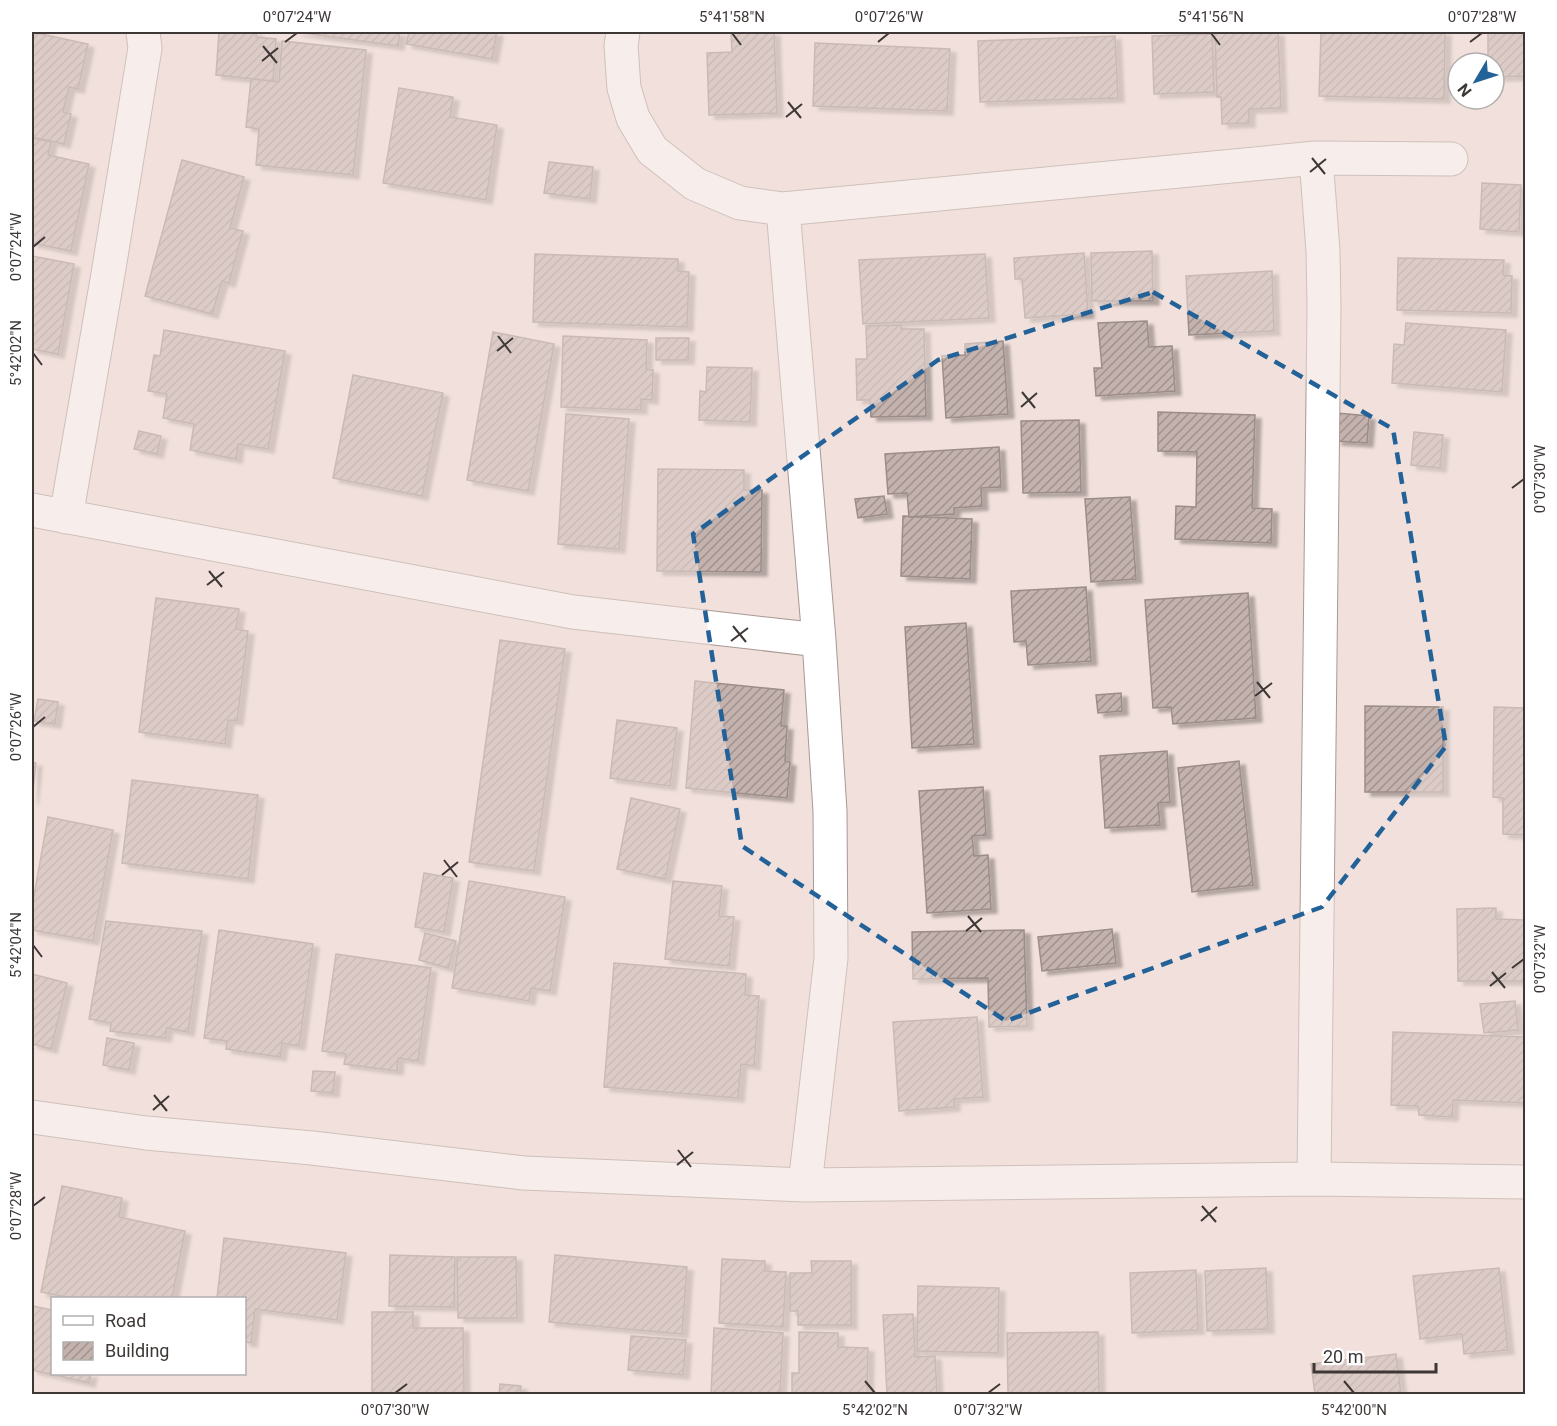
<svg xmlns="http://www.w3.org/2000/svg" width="1557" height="1426" font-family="Roboto,sans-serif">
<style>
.building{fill:url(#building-hatch);stroke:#9c8d88;stroke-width:1.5;filter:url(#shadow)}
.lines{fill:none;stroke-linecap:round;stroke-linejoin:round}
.minor-casing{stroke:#a89994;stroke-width:35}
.minor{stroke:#fff;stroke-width:33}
.marked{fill:none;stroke:#226298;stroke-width:4.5;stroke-dasharray:12 8;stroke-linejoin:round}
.ticks{fill:none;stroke:#3d3735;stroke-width:2}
.neatline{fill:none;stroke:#3d3735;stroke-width:2}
.ticks-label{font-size:15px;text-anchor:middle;fill:#3d3735}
</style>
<defs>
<pattern id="building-hatch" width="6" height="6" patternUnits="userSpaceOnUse" patternTransform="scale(1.5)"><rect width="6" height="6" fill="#c3b2ad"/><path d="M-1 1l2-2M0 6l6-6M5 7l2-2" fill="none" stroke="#a0928e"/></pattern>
<filter id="shadow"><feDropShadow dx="6" dy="4" stdDeviation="1.5" flood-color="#0004"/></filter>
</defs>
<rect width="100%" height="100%" fill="#f1e0db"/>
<!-- building -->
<path class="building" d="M 32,32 L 88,44 L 78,89 L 69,87 L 63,112 L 71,114 L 64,144 L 32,137 Z
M 219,32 L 257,32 L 256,37 L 276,39 L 273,81 L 216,75 Z
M 296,32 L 400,32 L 398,46 Z
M 409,32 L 497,32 L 492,59 L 406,44 Z
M 731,32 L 774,32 L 777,113 L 709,115 L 707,53 L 732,52 Z
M 1215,32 L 1278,32 L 1281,108 L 1249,109 L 1249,123 L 1222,124 L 1221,97 L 1217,97 Z
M 1321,32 L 1445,32 L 1444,99 L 1319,96 Z
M 1488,32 L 1526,32 L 1526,76 L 1494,77 L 1494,63 L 1488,63 Z
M 1212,34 L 1214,92 L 1154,94 L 1152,36 Z
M 1115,36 L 1118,98 L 980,102 L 978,41 Z
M 282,41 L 366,50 L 353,175 L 256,165 L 259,129 L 246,127 L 251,79 L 279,82 Z
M 815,43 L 950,49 L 947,111 L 813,106 Z
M 399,88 L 453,97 L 450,117 L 497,125 L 486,200 L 383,183 Z
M 32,138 L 51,142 L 48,155 L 89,164 L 71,251 L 32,243 Z
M 182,160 L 244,177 L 230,228 L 243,231 L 229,283 L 222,281 L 212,314 L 145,296 Z
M 549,162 L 593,167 L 590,199 L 544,193 Z
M 1482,183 L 1521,185 L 1519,232 L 1480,229 Z
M 1152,251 L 1153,301 L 1092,301 L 1091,253 Z
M 1084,253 L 1088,314 L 1025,318 L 1022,279 L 1015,279 L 1014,258 Z
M 535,254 L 678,259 L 678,271 L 689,272 L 687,327 L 533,322 Z
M 985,254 L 989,318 L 863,324 L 859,260 Z
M 32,256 L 74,264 L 58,354 L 32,349 Z
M 1398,258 L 1504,260 L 1503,275 L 1512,276 L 1511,313 L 1397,310 Z
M 1272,271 L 1274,331 L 1189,335 L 1186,276 Z
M 1147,321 L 1149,347 L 1172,346 L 1175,391 L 1096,396 L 1094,368 L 1102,368 L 1098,323 Z
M 1406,323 L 1506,330 L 1502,392 L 1392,383 L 1394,344 L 1404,345 Z
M 901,325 L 901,329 L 924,329 L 926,416 L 871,417 L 870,400 L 857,400 L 856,359 L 867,359 L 866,326 Z
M 164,330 L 285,351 L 268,449 L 238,444 L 236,459 L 190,450 L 194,424 L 163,418 L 167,394 L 148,391 L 154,355 L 160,356 Z
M 493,332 L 554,344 L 528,491 L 467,480 Z
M 563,336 L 647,340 L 646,369 L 653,370 L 652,400 L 641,399 L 641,410 L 561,407 Z
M 656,338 L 689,338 L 688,360 L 656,360 Z
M 1003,341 L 1008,414 L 946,418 L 942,356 L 965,355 L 965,344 Z
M 707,367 L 752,368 L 750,422 L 699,420 L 700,391 L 706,392 Z
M 353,375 L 443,393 L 422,496 L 333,478 Z
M 1158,412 L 1255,415 L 1252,508 L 1272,509 L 1271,543 L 1175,539 L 1176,506 L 1196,507 L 1197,452 L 1158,451 Z
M 1337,413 L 1369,416 L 1367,443 L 1336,441 Z
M 566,414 L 629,419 L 619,549 L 558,544 Z
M 1079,420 L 1081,492 L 1023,493 L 1021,421 Z
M 139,431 L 161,436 L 157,454 L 134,449 Z
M 1414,432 L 1443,435 L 1440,468 L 1411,465 Z
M 999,447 L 1001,487 L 981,488 L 982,506 L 954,508 L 954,514 L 909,517 L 907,493 L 888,494 L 885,454 Z
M 658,469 L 744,470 L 744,490 L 762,490 L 761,572 L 657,571 Z
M 884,496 L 887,514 L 858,518 L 855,499 Z
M 1130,497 L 1136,579 L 1091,582 L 1085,499 Z
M 903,516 L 972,519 L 970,579 L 901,576 Z
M 1086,587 L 1091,661 L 1028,665 L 1026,641 L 1014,642 L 1011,591 Z
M 1248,593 L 1256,718 L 1173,724 L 1171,707 L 1153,708 L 1145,600 Z
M 156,598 L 239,609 L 236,629 L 248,631 L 237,721 L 228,720 L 225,744 L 139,732 Z
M 966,623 L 974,744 L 912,748 L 905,627 Z
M 500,640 L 565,649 L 534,871 L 469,862 Z
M 695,681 L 784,690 L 781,726 L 787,726 L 785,761 L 790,762 L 787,798 L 686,788 Z
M 1121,693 L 1122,711 L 1098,713 L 1096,695 Z
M 38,699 L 58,702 L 55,724 L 34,721 Z
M 1365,706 L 1443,707 L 1443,792 L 1365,792 Z
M 1494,707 L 1526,708 L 1526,835 L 1503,834 L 1503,798 L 1493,797 Z
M 617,720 L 677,728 L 670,786 L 610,778 Z
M 1167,751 L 1170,802 L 1158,803 L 1160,825 L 1105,828 L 1100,756 Z
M 1239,761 L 1253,885 L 1192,892 L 1178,768 Z
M 32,762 L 36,763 L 32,801 Z
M 132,780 L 258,795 L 248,879 L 122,863 Z
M 983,787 L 986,835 L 972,836 L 974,856 L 988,855 L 991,909 L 927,913 L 919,791 Z
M 631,798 L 680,809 L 665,879 L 617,869 Z
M 48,817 L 113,830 L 93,941 L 32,930 L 32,907 Z
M 424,873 L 453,878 L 444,932 L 415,927 Z
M 469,881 L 565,897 L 550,991 L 531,988 L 529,1001 L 452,988 Z
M 673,881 L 722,886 L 719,916 L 734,917 L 729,966 L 665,959 Z
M 1496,908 L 1496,919 L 1526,920 L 1526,981 L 1458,981 L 1457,909 Z
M 106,921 L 202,931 L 188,1032 L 167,1028 L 165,1038 L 110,1031 L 111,1023 L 89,1019 Z
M 1112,929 L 1116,963 L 1042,971 L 1038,937 Z
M 219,930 L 313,944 L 299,1046 L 282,1043 L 280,1057 L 226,1049 L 227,1041 L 204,1038 Z
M 1024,930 L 1027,1026 L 989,1027 L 988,978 L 913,979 L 912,932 Z
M 425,933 L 456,941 L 448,968 L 419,960 Z
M 336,954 L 431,968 L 418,1061 L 398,1058 L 397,1071 L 344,1064 L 346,1054 L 322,1051 Z
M 614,963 L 746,974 L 745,995 L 759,996 L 754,1066 L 741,1064 L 738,1098 L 604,1087 Z
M 32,974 L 67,983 L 51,1049 L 32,1044 Z
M 1515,1001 L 1518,1030 L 1484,1033 L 1480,1004 Z
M 977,1017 L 983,1097 L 954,1099 L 954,1107 L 899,1111 L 893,1022 Z
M 1393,1032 L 1526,1037 L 1526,1103 L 1453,1100 L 1452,1117 L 1419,1115 L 1418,1106 L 1391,1105 Z
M 107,1038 L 134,1043 L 129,1070 L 103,1065 Z
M 313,1071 L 335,1072 L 333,1093 L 311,1091 Z
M 62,1186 L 122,1198 L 119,1217 L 185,1231 L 172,1298 L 72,1298 L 41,1292 Z
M 224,1238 L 346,1253 L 337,1320 L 255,1309 L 251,1343 L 244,1342 L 244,1298 L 217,1298 Z
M 390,1255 L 455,1257 L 454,1307 L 389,1306 Z
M 555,1255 L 687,1267 L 682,1334 L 549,1322 Z
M 457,1257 L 516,1257 L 517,1318 L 458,1318 Z
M 722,1259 L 765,1261 L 765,1271 L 786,1272 L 783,1327 L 719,1323 Z
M 811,1261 L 851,1261 L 851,1325 L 798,1325 L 798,1311 L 790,1311 L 790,1273 L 812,1273 Z
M 1266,1268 L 1268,1329 L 1207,1331 L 1205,1271 Z
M 1499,1268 L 1508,1350 L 1464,1354 L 1462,1334 L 1420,1339 L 1413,1276 Z
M 1196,1270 L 1198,1330 L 1132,1333 L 1130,1273 Z
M 918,1286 L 999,1288 L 998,1353 L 917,1351 Z
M 33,1306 L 52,1310 L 52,1374 L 91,1374 L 89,1383 L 32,1370 Z
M 372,1312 L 413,1312 L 413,1328 L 463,1328 L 464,1394 L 372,1394 Z
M 913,1314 L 915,1357 L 935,1356 L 937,1394 L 887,1394 L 883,1315 Z
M 714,1328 L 783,1333 L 780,1394 L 711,1394 Z
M 799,1332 L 838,1333 L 838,1347 L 868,1348 L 867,1394 L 792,1394 L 792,1373 L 799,1373 Z
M 1098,1332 L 1099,1394 L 1008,1394 L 1007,1333 Z
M 631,1336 L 686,1340 L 683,1375 L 628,1370 Z
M 1396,1354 L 1401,1394 L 1315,1394 L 1311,1364 Z
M 500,1384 L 521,1386 L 520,1394 L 499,1394 Z"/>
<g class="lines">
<!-- minor casing -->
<g class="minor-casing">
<path id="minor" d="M 623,32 L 621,46 L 624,88 L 633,118 L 652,150 L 695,184 L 740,203 L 783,209 L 1316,158 L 1451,159
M 783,209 L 819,640 L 830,811 L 831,958 L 805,1185
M 32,510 L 573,612 L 819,640
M 66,517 L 108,274 L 145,48 L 143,32
M 32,1117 L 146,1133 L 312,1148 L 524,1173 L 805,1185 L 1314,1179 L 1526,1182
M 1314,1179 L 1324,308 L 1323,251 L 1316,158"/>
</g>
<!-- minor -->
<use href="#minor" class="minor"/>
</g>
<!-- marked area -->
<path d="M0 0H1557V1426H0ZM 1153,292 L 1393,429 L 1446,746 L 1322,907 L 1006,1021 L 742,846 L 693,534 L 938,360 Z" fill="#f1e0db" fill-opacity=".55" fill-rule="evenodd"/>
<path class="marked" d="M 1153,292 L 1393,429 L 1446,746 L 1322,907 L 1006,1021 L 742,846 L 693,534 L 938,360 Z"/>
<!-- ticks -->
<path class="ticks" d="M 732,33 L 741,45M 1211,33 L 1220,45M 285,42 L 297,33M 878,42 L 889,33M 1470,42 L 1482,33M 263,46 L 277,63M 262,61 L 278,48M 788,102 L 801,118M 786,117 L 802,104M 1312,158 L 1325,174M 1310,172 L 1326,159M 33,247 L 45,237M 498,336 L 511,353M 497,351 L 513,338M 33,353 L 42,365M 1022,392 L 1035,408M 1021,407 L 1037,393M 1512,488 L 1524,479M 209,571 L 222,587M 207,585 L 224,572M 733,626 L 746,642M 731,641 L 748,628M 1257,682 L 1270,698M 1255,696 L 1272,683M 33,727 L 45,717M 444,860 L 457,877M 442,875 L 458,862M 968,916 L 981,932M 966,931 L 982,918M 33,945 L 42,957M 1512,968 L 1524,959M 1492,972 L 1505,988M 1490,986 L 1506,973M 154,1095 L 167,1111M 153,1110 L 169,1096M 678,1150 L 691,1167M 677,1165 L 693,1152M 33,1206 L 45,1197M 1202,1206 L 1216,1222M 1201,1221 L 1217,1207M 865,1381 L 875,1393M 1344,1381 L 1354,1393M 395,1393 L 407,1384M 988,1393 L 1000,1384"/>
<!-- border -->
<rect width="1557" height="1426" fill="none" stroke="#ffffff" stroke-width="66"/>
<!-- legend -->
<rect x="51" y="1297" width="195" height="78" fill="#ffffff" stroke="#b1afae" stroke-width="1.5"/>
<rect x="63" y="1316" width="30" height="9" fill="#ffffff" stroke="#b1afae" stroke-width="1.5"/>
<text x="105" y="1327" font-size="18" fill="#3d3735">Road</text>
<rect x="63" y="1342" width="30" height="18" fill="url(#building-hatch)" stroke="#b1afae" stroke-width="1.5"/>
<text x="105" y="1357" font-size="18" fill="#3d3735">Building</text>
<!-- north arrow -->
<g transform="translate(1476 81) rotate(231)"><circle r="28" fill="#ffffff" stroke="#b1afae" stroke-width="1.5"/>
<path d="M0-4.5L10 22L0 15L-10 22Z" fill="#226298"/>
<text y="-9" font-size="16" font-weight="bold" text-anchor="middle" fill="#3d3735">N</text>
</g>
<!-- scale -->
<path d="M1314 1363v9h122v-9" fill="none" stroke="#3d3735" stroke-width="3"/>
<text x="1323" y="1363" font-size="18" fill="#3d3735" stroke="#ffffff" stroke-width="4.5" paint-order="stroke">20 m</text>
<rect x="33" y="33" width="1491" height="1360" class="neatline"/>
<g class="ticks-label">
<text x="297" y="22">0°07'24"W</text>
<text x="732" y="22">5°41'58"N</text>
<text x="889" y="22">0°07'26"W</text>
<text x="1211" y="22">5°41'56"N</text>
<text x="1482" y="22">0°07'28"W</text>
<text transform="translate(16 247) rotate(-90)" y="5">0°07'24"W</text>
<text transform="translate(16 353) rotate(-90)" y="5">5°42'02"N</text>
<text transform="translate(1540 479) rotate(-90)" y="5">0°07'30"W</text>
<text transform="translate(16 727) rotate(-90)" y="5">0°07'26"W</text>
<text transform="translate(16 945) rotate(-90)" y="5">5°42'04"N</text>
<text transform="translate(1540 959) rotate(-90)" y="5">0°07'32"W</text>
<text transform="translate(16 1206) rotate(-90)" y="5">0°07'28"W</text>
<text x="395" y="1415">0°07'30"W</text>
<text x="875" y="1415">5°42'02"N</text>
<text x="988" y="1415">0°07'32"W</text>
<text x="1354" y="1415">5°42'00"N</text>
</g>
</svg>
